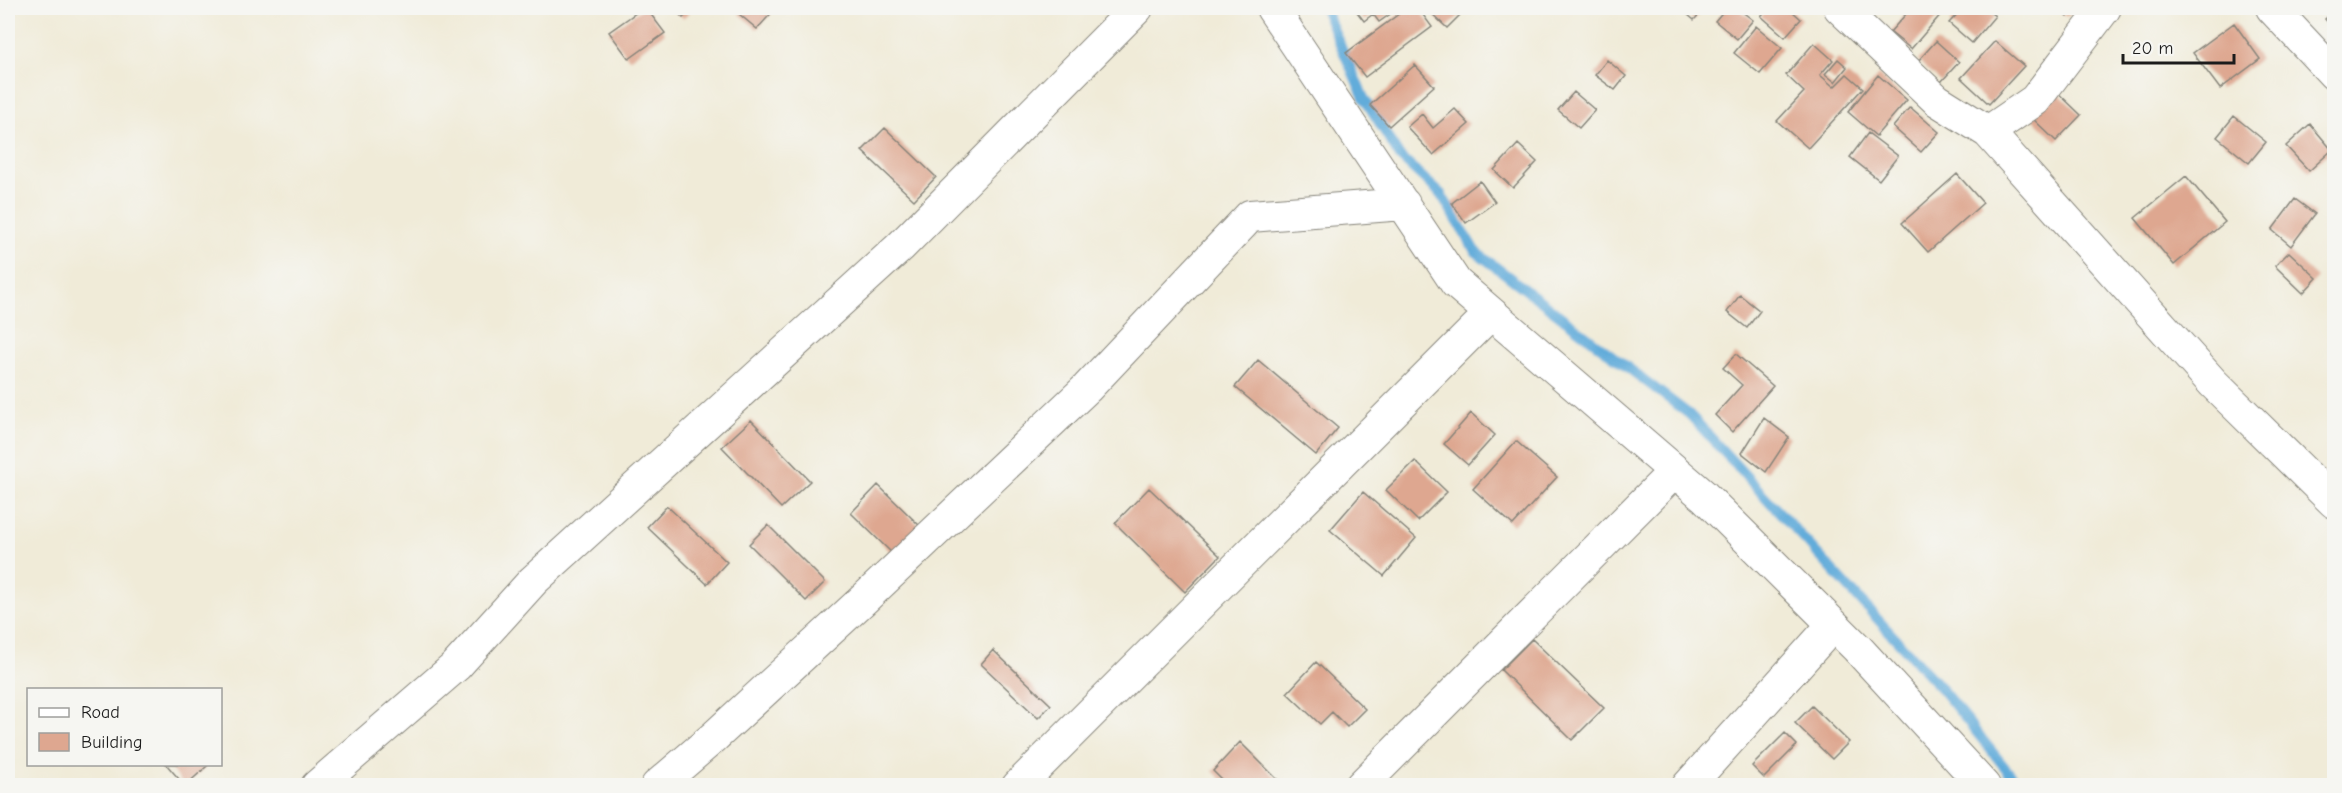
<svg xmlns="http://www.w3.org/2000/svg" width="2342" height="793" font-family="'Comic Neue',sans-serif">
<style>
.lines{fill:none;stroke-linecap:round;stroke-linejoin:round}
.stream{stroke:#62acda;stroke-width:10}
.building{fill:#dea790}
.minor-casing{stroke:#86847a;stroke-width:34}
.minor{stroke:#fff;stroke-width:32}
</style>
<rect width="100%" height="100%" fill="#f6f6f2"/>
<filter id="ink" filterUnits="userSpaceOnUse"><feTurbulence type="fractalNoise" baseFrequency=".0167" numOctaves="2"/><feDisplacementMap in="SourceGraphic" scale="12" xChannelSelector="R" yChannelSelector="G"/><feConvolveMatrix kernelMatrix="1 2 1 2 8 2 1 2 1" color-interpolation-filters="sRGB"/></filter>
<filter id="wash" filterUnits="userSpaceOnUse"><feTurbulence type="fractalNoise" baseFrequency=".008" numOctaves="4" result="noise"/><feDisplacementMap in="SourceGraphic" scale="24" xChannelSelector="R" yChannelSelector="G"/><feGaussianBlur stdDeviation="1.35" result="paint"/><feColorMatrix in="noise" values="0 0 0 0 0 0 0 0 0 0 0 0 0 0 0 0 0 1.4 0 .05"/><feComposite in="paint" operator="in"/></filter>
<g filter="url(#wash)">
<rect width="100%" height="100%" fill="#f0ebd8"/>
<g class="lines">
<!-- stream -->
<path class="stream" d="M 1324,8 L 1364,98 L 1400,157 L 1441,194 L 1475,251 L 1690,415 L 1939,686 L 2020,786"/>
</g>
<g id="blocks">
<!-- building -->
<path class="building" d="M 643,8 L 646,8 L 665,33 L 629,59 L 609,32 Z
M 673,8 L 693,8 L 683,18 Z
M 741,8 L 776,8 L 757,29 L 739,14 L 743,10 Z
M 1354,8 L 1399,8 L 1379,22 L 1373,14 L 1364,21 Z
M 1407,8 L 1418,8 L 1432,27 L 1365,77 L 1346,53 Z
M 1426,8 L 1457,8 L 1462,13 L 1447,28 Z
M 1680,8 L 1705,8 L 1694,20 Z
M 1726,8 L 1737,8 L 1753,20 L 1737,39 L 1715,21 Z
M 1769,8 L 1793,8 L 1791,10 L 1801,19 L 1785,37 L 1761,16 Z
M 1899,8 L 1936,8 L 1942,13 L 1911,49 L 1890,32 L 1906,14 Z
M 1963,8 L 1984,8 L 1995,16 L 1972,43 L 1949,23 Z
M 2057,8 L 2075,8 L 2067,17 Z
M 2334,11 L 2334,29 L 2325,19 Z
M 2234,23 L 2260,59 L 2220,89 L 2193,53 Z
M 1756,26 L 1782,48 L 1760,74 L 1734,53 Z
M 1936,41 L 1959,62 L 1941,82 L 1918,61 Z
M 1995,41 L 2024,66 L 1989,104 L 1961,78 Z
M 1814,43 L 1833,60 L 1820,75 L 1834,87 L 1847,74 L 1863,88 L 1808,148 L 1777,121 L 1804,92 L 1786,75 Z
M 1838,59 L 1847,67 L 1835,82 L 1825,74 Z
M 1607,60 L 1626,76 L 1615,90 L 1595,75 Z
M 1415,65 L 1434,86 L 1389,126 L 1370,105 Z
M 1878,75 L 1907,100 L 1876,136 L 1848,112 Z
M 2055,90 L 2081,115 L 2056,141 L 2030,116 Z
M 1574,92 L 1595,110 L 1579,128 L 1558,110 Z
M 1910,107 L 1939,132 L 1921,152 L 1893,127 Z
M 1455,109 L 1469,124 L 1433,155 L 1407,127 L 1422,114 L 1433,128 Z
M 2234,116 L 2266,142 L 2249,163 L 2217,137 Z
M 2310,124 L 2332,150 L 2309,171 L 2286,146 Z
M 885,128 L 936,177 L 914,200 L 862,151 Z
M 1868,133 L 1898,156 L 1879,180 L 1850,157 Z
M 1518,144 L 1537,162 L 1513,188 L 1494,170 Z
M 1957,174 L 1983,203 L 1928,252 L 1902,223 Z
M 2186,176 L 2225,222 L 2174,265 L 2135,218 Z
M 1480,181 L 1495,202 L 1466,223 L 1452,203 Z
M 2295,199 L 2315,214 L 2291,246 L 2272,230 Z
M 2334,202 L 2334,219 L 2329,217 Z
M 2289,252 L 2317,278 L 2303,293 L 2275,266 Z
M 1740,295 L 1760,311 L 1747,328 L 1727,312 Z
M 1736,354 L 1773,386 L 1732,432 L 1715,415 L 1742,385 L 1723,368 Z
M 1258,360 L 1338,428 L 1316,455 L 1235,387 Z
M 1471,413 L 1495,435 L 1468,465 L 1444,444 Z
M 1764,418 L 1789,437 L 1766,472 L 1742,453 Z
M 751,420 L 810,481 L 781,508 L 722,447 Z
M 1516,441 L 1557,477 L 1513,525 L 1473,489 Z
M 1415,461 L 1447,492 L 1418,521 L 1386,490 Z
M 878,485 L 922,528 L 895,556 L 851,513 Z
M 1149,488 L 1220,556 L 1185,592 L 1115,523 Z
M 1363,492 L 1416,538 L 1384,576 L 1330,530 Z
M 667,506 L 727,562 L 707,584 L 647,527 Z
M 768,525 L 825,582 L 806,601 L 749,544 Z
M 1532,639 L 1604,708 L 1572,740 L 1501,670 Z
M 993,650 L 1051,705 L 1038,718 L 981,664 Z
M 1316,662 L 1365,709 L 1347,727 L 1332,712 L 1320,724 L 1287,693 Z
M 1812,706 L 1849,742 L 1832,759 L 1795,723 Z
M 1785,733 L 1797,745 L 1764,778 L 1752,766 Z
M 1240,742 L 1284,786 L 1228,786 L 1213,771 Z
M 166,764 L 206,764 L 207,766 L 185,786 Z"/>
</g>
</g>
<g filter="url(#ink)">
<use href="#blocks" fill-opacity="0" stroke="#86847a" stroke-width="1.5"/>
<g class="lines">
<!-- minor casing -->
<g class="minor-casing">
<path id="minor" d="M 1272,8 L 1456,283 L 1704,496 L 1857,648 L 1984,786
M 1840,8 L 1937,100 L 1988,132 L 2213,383 L 2334,502
M 2272,8 L 2334,74
M 1988,132 L 2035,100 L 2105,8
M 317,786 L 456,666 L 533,581 L 900,247 L 1137,8
M 657,786 L 714,737 L 864,599 L 1087,388 L 1250,216 L 1404,204
M 1018,786 L 1491,313
M 1361,786 L 1674,472
M 1688,786 L 1833,625"/>
</g>
<!-- minor -->
<use href="#minor" class="minor"/>
</g>
</g>
<!-- margin -->
<rect width="2342" height="793" fill="none" stroke="#f6f6f2" stroke-width="30"/>
<!-- legend -->
<rect x="27" y="688" width="195" height="78" fill="#f6f6f2" stroke="#9f9f9c" stroke-width="1.5"/>
<rect x="39" y="708" width="30" height="9" fill="#ffffff" stroke="#9f9f9c" stroke-width="1.5"/>
<text x="81" y="718" font-size="18" fill="#1c1c1c">Road</text>
<rect x="39" y="733" width="30" height="18" fill="#dea790" stroke="#9f9f9c" stroke-width="1.5"/>
<text x="81" y="748" font-size="18" fill="#1c1c1c">Building</text>
<!-- scale -->
<path d="M2123 54v9h111v-9" fill="none" stroke="#1c1c1c" stroke-width="3"/>
<text x="2132" y="54" font-size="18" fill="#1c1c1c" stroke="#f6f6f2" stroke-width="4.5" paint-order="stroke">20 m</text>
</svg>
